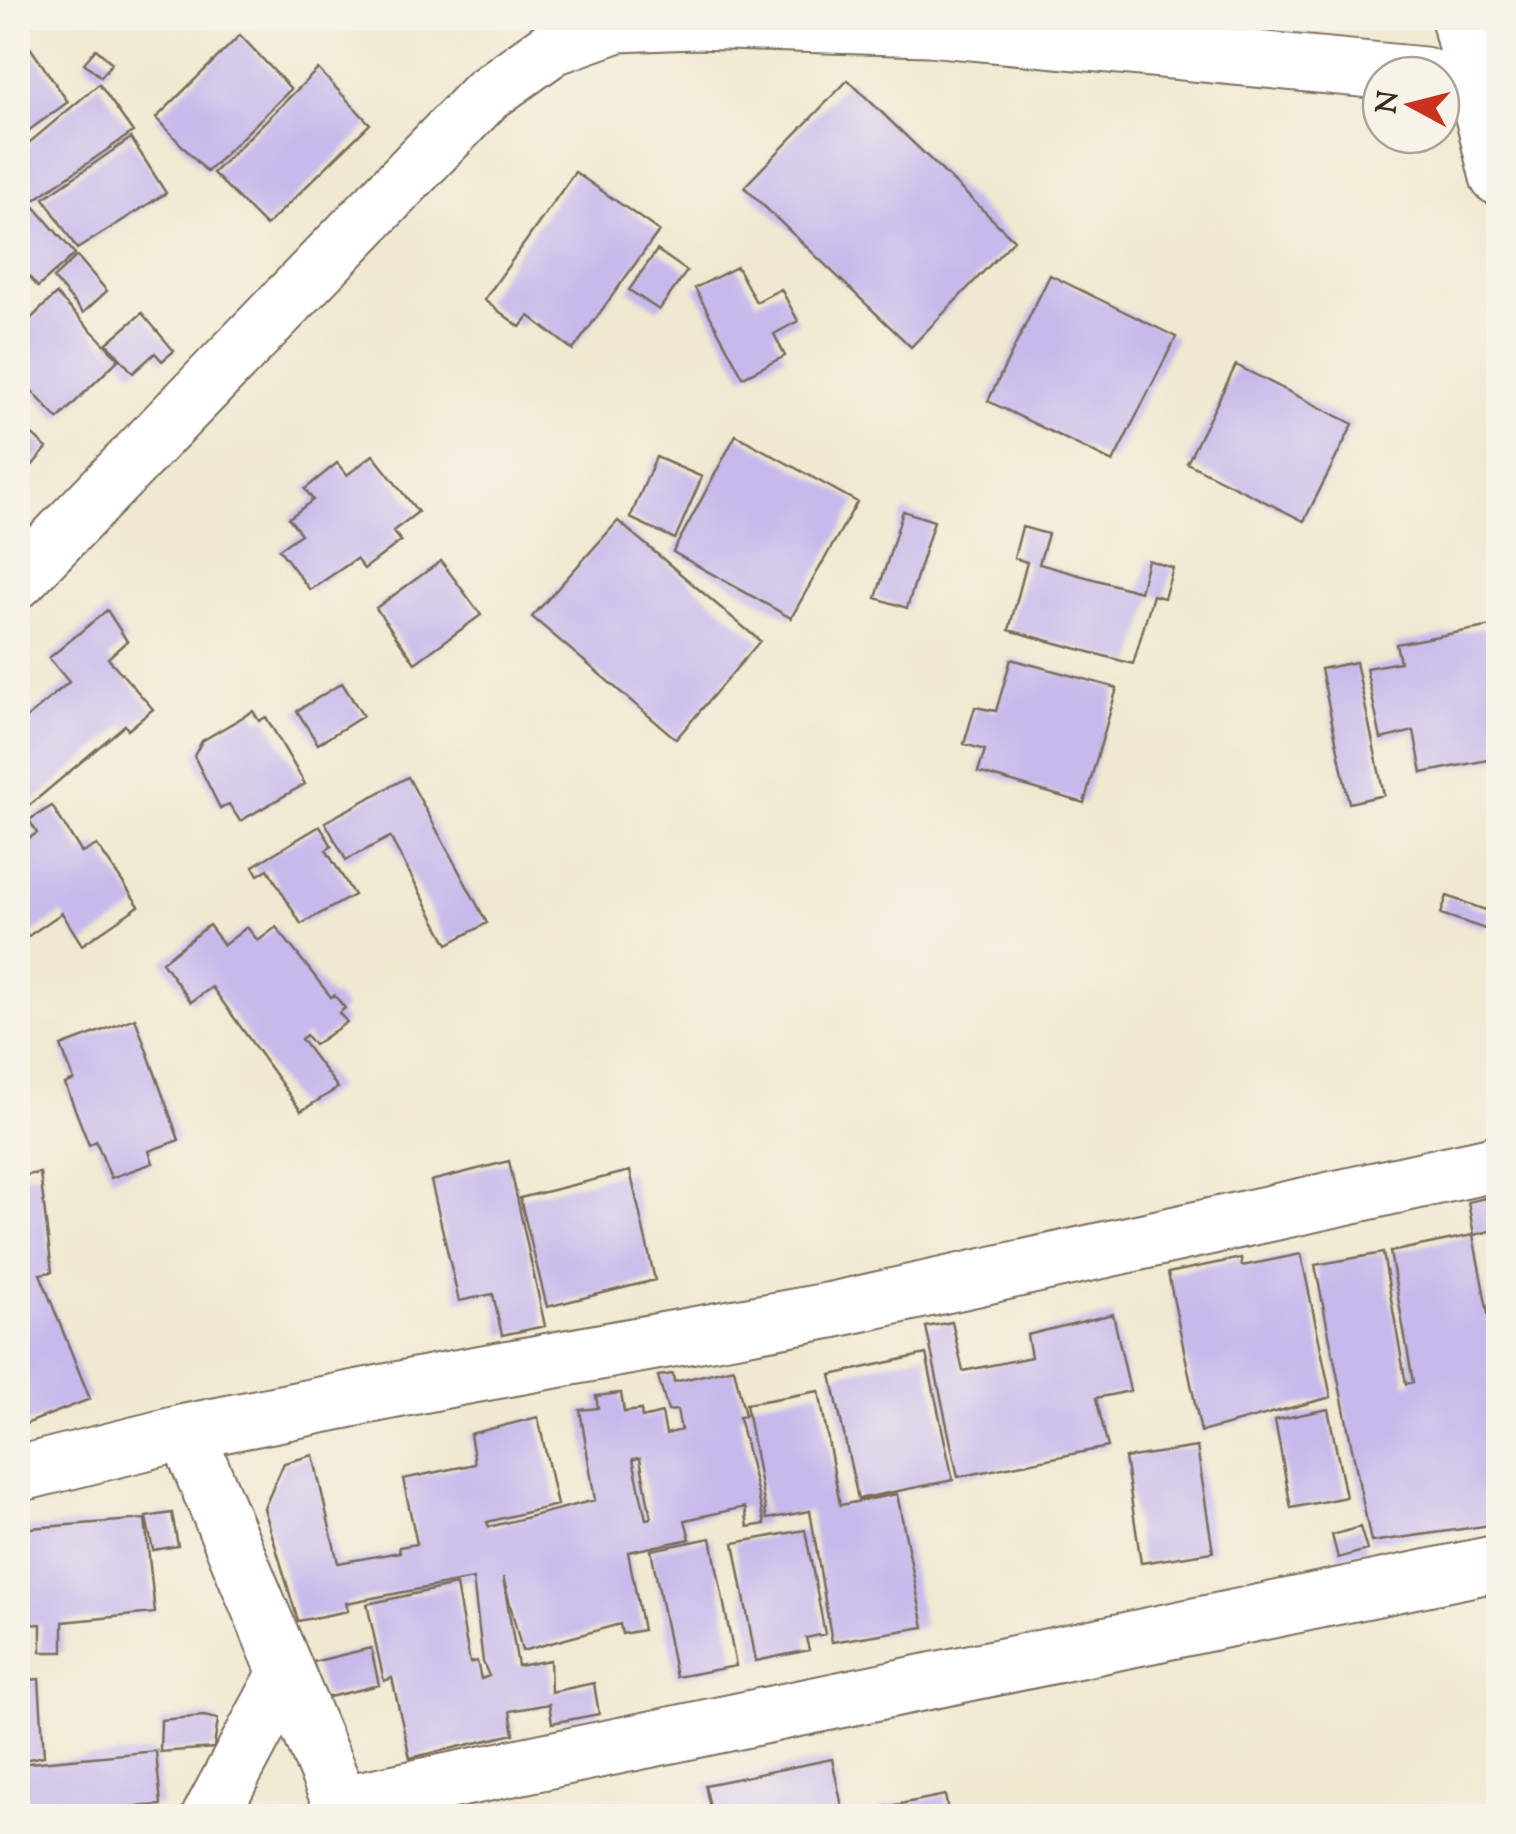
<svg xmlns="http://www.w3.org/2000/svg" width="1516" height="1834" font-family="'Sorts Mill Goudy',serif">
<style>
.building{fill:#c6b9eb;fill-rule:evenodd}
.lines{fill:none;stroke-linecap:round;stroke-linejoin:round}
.street-casing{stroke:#7a6c5c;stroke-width:59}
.street{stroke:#fff;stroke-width:55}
</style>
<rect width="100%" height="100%" fill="#f7f3e8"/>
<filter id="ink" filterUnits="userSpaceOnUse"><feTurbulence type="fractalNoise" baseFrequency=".01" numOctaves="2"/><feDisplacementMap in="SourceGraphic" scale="20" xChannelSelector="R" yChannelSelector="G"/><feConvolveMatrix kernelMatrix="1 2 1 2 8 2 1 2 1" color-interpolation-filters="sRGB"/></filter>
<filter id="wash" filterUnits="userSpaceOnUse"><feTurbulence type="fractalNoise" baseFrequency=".0048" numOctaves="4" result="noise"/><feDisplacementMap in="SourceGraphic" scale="40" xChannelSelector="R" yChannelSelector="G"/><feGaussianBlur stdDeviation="2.25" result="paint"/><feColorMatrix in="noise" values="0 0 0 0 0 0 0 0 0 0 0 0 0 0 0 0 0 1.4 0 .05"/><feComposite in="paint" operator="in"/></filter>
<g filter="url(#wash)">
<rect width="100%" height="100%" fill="#f0e8d0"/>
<g id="blocks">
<!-- building -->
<path class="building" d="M 18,30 L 68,102 L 18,138 Z
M 240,35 L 291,89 L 207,172 L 156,118 Z
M 96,49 L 112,63 L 101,77 L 84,63 Z
M 318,69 L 370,124 L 266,226 L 213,173 Z
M 848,80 L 1014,240 L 911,347 L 744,187 Z
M 99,84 L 133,132 L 34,200 L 18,176 L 18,152 Z
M 131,138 L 166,193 L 77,249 L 44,198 Z
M 575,172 L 659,231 L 573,350 L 529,316 L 520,327 L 484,300 Z
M 33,205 L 75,254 L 38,287 L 18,264 L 18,219 Z
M 657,250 L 687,271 L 659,310 L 629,290 Z
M 77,256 L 107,291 L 83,313 L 53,278 Z
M 737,267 L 756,302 L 781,289 L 798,321 L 774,334 L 785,356 L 743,377 L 695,288 Z
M 1050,275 L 1176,337 L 1113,462 L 988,401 Z
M 56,294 L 119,359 L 58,419 L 18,376 L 18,331 Z
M 142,313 L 174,351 L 162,361 L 155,353 L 133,373 L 107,343 Z
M 1236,365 L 1353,424 L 1304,521 L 1187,463 Z
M 18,422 L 47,448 L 18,482 Z
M 736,435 L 857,502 L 791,618 L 673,552 Z
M 373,455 L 418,512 L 393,531 L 401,541 L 364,569 L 356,559 L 310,590 L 279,549 L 301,534 L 289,518 L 313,500 L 305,489 L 337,463 L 347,475 Z
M 656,457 L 702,477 L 675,539 L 630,518 Z
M 903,511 L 934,521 L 907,608 L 876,598 Z
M 618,521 L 760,641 L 676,739 L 532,617 Z
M 1022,527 L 1048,534 L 1039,564 L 1140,592 L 1148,560 L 1173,568 L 1164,598 L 1153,595 L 1133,664 L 1009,630 L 1027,562 L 1014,558 Z
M 441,561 L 481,615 L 415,663 L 376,608 Z
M 107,610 L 127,641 L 108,658 L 153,709 L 128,730 L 125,725 L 18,815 L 18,725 L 69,682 L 49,658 Z
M 1497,625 L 1498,758 L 1422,773 L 1414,731 L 1381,739 L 1366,668 L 1400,662 L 1396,644 Z
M 1011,659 L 1117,688 L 1084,803 L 978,772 L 985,750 L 964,744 L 975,707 L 996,711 Z
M 1356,662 L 1384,795 L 1349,803 L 1321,669 Z
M 342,683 L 363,716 L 318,744 L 297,711 Z
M 253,711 L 259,721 L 266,717 L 305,784 L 240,821 L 229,804 L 220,808 L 194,756 L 202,741 Z
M 408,777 L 487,923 L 448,944 L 390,837 L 346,860 L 325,822 Z
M 52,806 L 82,853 L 97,845 L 139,906 L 82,945 L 62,913 L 18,943 L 18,845 L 37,833 L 29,820 Z
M 320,826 L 332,846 L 326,850 L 354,895 L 301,924 L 268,869 L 258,875 L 253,866 Z
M 1447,896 L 1491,912 L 1485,929 L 1441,914 Z
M 209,925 L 224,945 L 247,927 L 258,941 L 276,927 L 331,997 L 334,995 L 345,1008 L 339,1013 L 347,1022 L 314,1045 L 306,1035 L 301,1039 L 338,1088 L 301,1111 L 212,987 L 191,1002 L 162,962 Z
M 135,1018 L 179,1140 L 149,1151 L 153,1163 L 111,1178 L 96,1141 L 89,1145 L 65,1084 L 74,1080 L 61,1046 Z
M 509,1161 L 545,1326 L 502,1335 L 493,1294 L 459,1301 L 431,1181 Z
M 630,1171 L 655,1280 L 547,1307 L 520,1198 Z
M 40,1173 L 52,1272 L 40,1274 L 90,1399 L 18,1427 L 18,1176 Z
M 1498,1195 L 1498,1229 L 1474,1235 L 1468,1202 Z
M 1473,1235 L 1498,1366 L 1489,1368 L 1490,1373 L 1498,1371 L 1498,1524 L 1371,1542 L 1315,1265 L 1383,1253 L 1406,1384 L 1413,1382 L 1390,1252 Z
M 1301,1254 L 1331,1397 L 1201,1432 L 1168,1273 L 1241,1258 L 1242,1266 Z
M 1113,1314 L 1130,1391 L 1096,1398 L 1108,1447 L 958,1477 L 926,1327 L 952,1322 L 963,1371 L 1031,1357 L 1027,1335 Z
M 926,1354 L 953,1480 L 858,1499 L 831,1375 Z
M 734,1368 L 745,1416 L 739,1417 L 765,1524 L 748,1527 L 745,1507 L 685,1520 L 690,1539 L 628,1552 L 643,1630 L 622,1634 L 620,1624 L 522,1651 L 503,1577 L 518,1666 L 550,1660 L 551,1692 L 594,1683 L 599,1714 L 552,1723 L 549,1704 L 510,1711 L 514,1734 L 410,1758 L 392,1678 L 384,1681 L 367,1604 L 456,1585 L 470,1663 L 477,1661 L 481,1679 L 489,1676 L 483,1662 L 473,1579 L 346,1603 L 348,1611 L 298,1621 L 264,1508 L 284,1463 L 313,1455 L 338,1563 L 400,1552 L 399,1547 L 417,1544 L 403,1479 L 475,1464 L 470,1434 L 538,1417 L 557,1505 L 487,1522 L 489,1527 L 595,1500 L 580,1410 L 598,1408 L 596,1396 L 621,1393 L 624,1412 L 641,1410 L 642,1418 L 662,1413 L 666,1434 L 681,1430 L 677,1410 L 668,1411 L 658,1376 L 673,1374 L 674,1382 ZM 640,1458 L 651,1518 L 646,1519 L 633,1459 Z
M 819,1391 L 840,1505 L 897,1494 L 924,1627 L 832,1642 L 810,1511 L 767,1519 L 746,1404 Z
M 1328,1409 L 1346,1497 L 1291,1508 L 1275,1420 Z
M 1197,1447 L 1213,1552 L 1141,1563 L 1125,1458 Z
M 172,1513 L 178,1546 L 153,1550 L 146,1517 Z
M 145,1519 L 155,1613 L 63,1622 L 63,1652 L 41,1652 L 41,1624 L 18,1626 L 18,1529 Z
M 1360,1527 L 1367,1550 L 1338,1558 L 1332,1535 Z
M 805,1530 L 825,1634 L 806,1638 L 809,1650 L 756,1661 L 734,1543 Z
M 711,1538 L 736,1666 L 676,1677 L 651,1550 Z
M 371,1648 L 379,1685 L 325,1698 L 313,1662 Z
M 39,1679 L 44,1756 L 18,1761 L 18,1681 Z
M 204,1716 L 218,1719 L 214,1748 L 160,1752 L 161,1720 Z
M 156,1751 L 161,1805 L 69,1811 L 70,1816 L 18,1816 L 18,1764 Z
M 832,1759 L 844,1816 L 712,1816 L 705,1785 Z
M 945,1795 L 949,1816 L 881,1816 L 880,1808 Z"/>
</g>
</g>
<g filter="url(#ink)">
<use href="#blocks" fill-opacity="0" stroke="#7a6c5c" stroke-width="2.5"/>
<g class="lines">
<!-- street casing -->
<g class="street-casing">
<path id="street" d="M 1459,18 L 1498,177
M 18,580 L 486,95 L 553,47 L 618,24 L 693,21 L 929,28 L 1424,75
M 186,1432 L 346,1816
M 18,1474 L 186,1432 L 456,1378 L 832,1310 L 1498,1163
M 339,1804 L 1498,1563
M 210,1816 L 285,1676"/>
</g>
<!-- street -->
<use href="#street" class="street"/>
</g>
</g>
<!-- margin -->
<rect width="1516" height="1834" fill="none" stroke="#f7f3e8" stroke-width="60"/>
<!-- north arrow -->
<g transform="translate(1411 105) rotate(277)"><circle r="48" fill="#f7f3e8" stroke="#aca397" stroke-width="2.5"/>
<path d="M0-8L18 38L0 25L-18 38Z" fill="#c8321e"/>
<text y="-15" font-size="28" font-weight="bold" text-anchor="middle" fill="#3b2a1e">N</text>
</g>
</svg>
